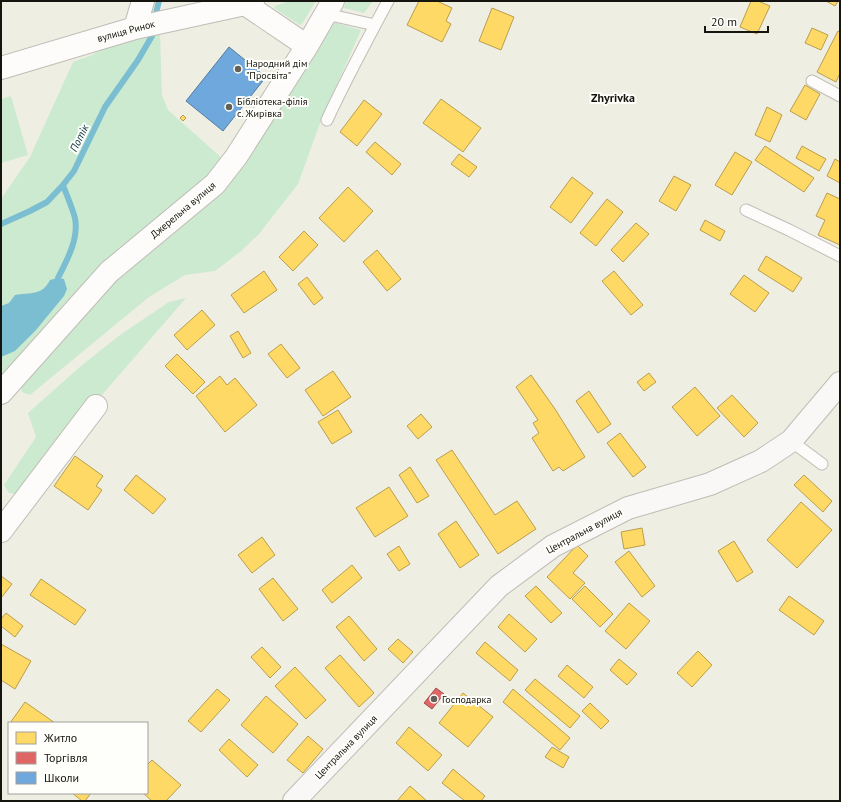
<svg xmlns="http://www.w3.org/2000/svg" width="841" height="802" font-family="'PT Sans',sans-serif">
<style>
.green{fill:#ccead0}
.water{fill:#7cbed1}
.homes{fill:#ffd966;stroke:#b99e4c}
.shops{fill:#e06666;stroke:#a34d4c}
.schools{fill:#6fa8dc;stroke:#547c9e}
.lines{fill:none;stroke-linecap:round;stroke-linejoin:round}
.stream{stroke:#7cbed1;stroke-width:6}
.lane-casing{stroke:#bfbdb5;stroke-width:13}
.street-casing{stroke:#bfbdb5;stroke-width:24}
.secondary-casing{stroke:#bfbdb5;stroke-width:24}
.lane{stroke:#fdfcfb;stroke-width:11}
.street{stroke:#fdfcfb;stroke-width:22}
.secondary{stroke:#faf8f7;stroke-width:22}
.poi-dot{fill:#626059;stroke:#fefefa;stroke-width:1.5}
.labels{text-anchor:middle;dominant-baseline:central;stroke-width:4;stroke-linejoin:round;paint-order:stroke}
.street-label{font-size:10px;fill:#16140e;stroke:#fefefa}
.poi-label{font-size:10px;fill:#16140e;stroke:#fefefa;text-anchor:start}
.water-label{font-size:11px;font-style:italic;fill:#02303d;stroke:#fefefa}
.quarter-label{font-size:12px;font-weight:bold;fill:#16140e;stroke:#fefefa}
</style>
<rect width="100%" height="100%" fill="#efeee3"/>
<!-- green -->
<path class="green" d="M 289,1 L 316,1 L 302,24 L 300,25 L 274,8 L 275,6 Z
M 346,1 L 373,1 L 364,13 L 344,8 Z
M 333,22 L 361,30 L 320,123 L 298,184 L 259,234 L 240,252 L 215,271 L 185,275 L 149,297 L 30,395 L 22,392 L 21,383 L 73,322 L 140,258 Z
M 160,33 L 162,95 L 168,110 L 224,160 L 216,171 L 3,376 L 1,375 L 1,199 L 30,157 L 73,62 L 92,55 L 110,45 Z
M 11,96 L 28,155 L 1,163 L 1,99 Z
M 186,298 L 16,494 L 9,493 L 4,485 L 36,437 L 28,413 L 81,366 L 120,335 L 169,302 Z"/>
<!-- water -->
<path class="water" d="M 58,278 L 64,279 L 67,289 L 64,296 L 36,330 L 15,351 L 1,357 L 1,306 L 9,303 L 15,295 C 31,292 42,296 50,280 Z"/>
<!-- homes -->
<path class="homes" d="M 419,1 L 437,1 L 452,8 L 446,21 L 451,24 L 442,42 L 407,25 Z
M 751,1 L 758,1 L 770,6 L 757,34 L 740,27 Z
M 826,1 L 838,1 L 835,6 Z
M 492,8 L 514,17 L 501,50 L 479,41 Z
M 812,28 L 828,35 L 821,50 L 805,43 Z
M 838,31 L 840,32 L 840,73 L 836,82 L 817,72 Z
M 805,85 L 820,94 L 806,120 L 790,111 Z
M 441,99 L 481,128 L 463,152 L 423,123 Z
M 364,100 L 382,114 L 357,146 L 340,132 Z
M 767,107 L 782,115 L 770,142 L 755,135 Z
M 183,115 L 186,118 L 183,121 L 180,118 Z
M 375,142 L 401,164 L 392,175 L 366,152 Z
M 765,146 L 814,178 L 804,192 L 755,160 Z
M 802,146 L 826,159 L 819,171 L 796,158 Z
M 735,152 L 752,162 L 732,195 L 715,185 Z
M 459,154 L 477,167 L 469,177 L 451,164 Z
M 835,159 L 840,162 L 840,183 L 827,176 Z
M 674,176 L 691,185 L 676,211 L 659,201 Z
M 572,177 L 593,193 L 571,223 L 550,207 Z
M 348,187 L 373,211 L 344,242 L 319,218 Z
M 827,193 L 840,199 L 840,245 L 818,235 L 825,220 L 816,216 Z
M 607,199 L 623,212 L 596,246 L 580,233 Z
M 705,220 L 725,231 L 720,241 L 700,230 Z
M 636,223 L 649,234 L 623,262 L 611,250 Z
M 304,231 L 318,245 L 293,271 L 279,257 Z
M 377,250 L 401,279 L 387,291 L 363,262 Z
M 766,256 L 802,278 L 793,292 L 758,270 Z
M 264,271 L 277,290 L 244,313 L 231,295 Z
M 614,271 L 643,305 L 631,315 L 602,281 Z
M 744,275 L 769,293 L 755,312 L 730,294 Z
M 307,277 L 323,298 L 314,305 L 298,284 Z
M 202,310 L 215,325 L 187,350 L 174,335 Z
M 238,331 L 251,353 L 243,358 L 230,336 Z
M 281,344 L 300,368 L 287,378 L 268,354 Z
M 177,354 L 205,382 L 193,394 L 165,366 Z
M 333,371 L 351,397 L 323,416 L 305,390 Z
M 649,373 L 656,382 L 644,391 L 637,382 Z
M 531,375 L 555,409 L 585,457 L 563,471 L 559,467 L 553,471 L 532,438 L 539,433 L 533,423 L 538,420 L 516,387 Z
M 220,376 L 227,385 L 235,378 L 257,405 L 225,432 L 196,396 Z
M 695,387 L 720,416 L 697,436 L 672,407 Z
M 589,391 L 611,424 L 598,433 L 576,401 Z
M 732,395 L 758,423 L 744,437 L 717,408 Z
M 338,410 L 352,432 L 332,444 L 318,422 Z
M 421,414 L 432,427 L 418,439 L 407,426 Z
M 620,433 L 646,467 L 633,477 L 607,443 Z
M 452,450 L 495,515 L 517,501 L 536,529 L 498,554 L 436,460 Z
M 75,456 L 103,476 L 96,486 L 102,490 L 88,510 L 54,486 Z
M 410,467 L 429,496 L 417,503 L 399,475 Z
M 136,475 L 166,499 L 153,514 L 124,490 Z
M 804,475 L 832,501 L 823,512 L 794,485 Z
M 389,487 L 408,516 L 375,537 L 356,508 Z
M 801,502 L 832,530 L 797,568 L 767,540 Z
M 456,521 L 479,555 L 460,568 L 438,534 Z
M 642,528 L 645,545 L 624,549 L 621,532 Z
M 262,537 L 275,555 L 252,573 L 238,555 Z
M 734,541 L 753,572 L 737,582 L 718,551 Z
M 577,545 L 588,556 L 573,573 L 585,583 L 570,599 L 547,577 Z
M 399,546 L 410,564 L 399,571 L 387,554 Z
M 629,551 L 655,586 L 642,597 L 615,562 Z
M 352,565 L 362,578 L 332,603 L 322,590 Z
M 1,576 L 12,584 L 1,598 Z
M 273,578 L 298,609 L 283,621 L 259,589 Z
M 41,579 L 86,610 L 75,625 L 30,595 Z
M 536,586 L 562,613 L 551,623 L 525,596 Z
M 585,586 L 613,614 L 600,627 L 572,599 Z
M 789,596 L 824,621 L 814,635 L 779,610 Z
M 629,603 L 650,621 L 626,649 L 605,631 Z
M 6,613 L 23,626 L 15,637 L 1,626 L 1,619 Z
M 509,614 L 537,639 L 525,652 L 498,627 Z
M 349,616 L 377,649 L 364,661 L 336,627 Z
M 398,639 L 413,652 L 403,663 L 388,649 Z
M 485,642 L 518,670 L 510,681 L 476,653 Z
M 1,644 L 31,661 L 15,689 L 1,680 Z
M 262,647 L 281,667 L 270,678 L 251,657 Z
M 698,651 L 712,665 L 692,687 L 677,673 Z
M 340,655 L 374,693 L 359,707 L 325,668 Z
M 619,659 L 637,674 L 627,685 L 610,670 Z
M 567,665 L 593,687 L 584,698 L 558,676 Z
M 295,667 L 326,700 L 306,719 L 275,686 Z
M 535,679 L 580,716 L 570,728 L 525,690 Z
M 217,689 L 230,700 L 201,732 L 188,721 Z
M 513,689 L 570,738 L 560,750 L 503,702 Z
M 463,693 L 493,717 L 468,747 L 439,723 Z
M 266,696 L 298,724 L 273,753 L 241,725 Z
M 25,702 L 55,723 L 10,723 Z
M 590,703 L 609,721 L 601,729 L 582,711 Z
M 409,727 L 442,755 L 428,771 L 396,743 Z
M 308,736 L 323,749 L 303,773 L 287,760 Z
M 229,739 L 258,765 L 247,777 L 219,750 Z
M 552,747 L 569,757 L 563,768 L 545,757 Z
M 152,760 L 181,785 L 166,801 L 152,801 L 143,793 L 147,793 L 147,765 Z
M 453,769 L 485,796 L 481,801 L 465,801 L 442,783 Z
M 410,786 L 427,801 L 397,801 Z
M 72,793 L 91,793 L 85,801 L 82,801 Z"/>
<!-- shops -->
<path class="shops" d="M 436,688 L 444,694 L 432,709 L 424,703 Z"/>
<!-- schools -->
<path class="schools" d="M 229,47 L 266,77 L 223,131 L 186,101 Z"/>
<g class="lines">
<!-- stream -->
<path class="stream" d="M 156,13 L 159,1
M 1,224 L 30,211 L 47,202 L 63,185 L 74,171 L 105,107 L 138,60 L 152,36
M 58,278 C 67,260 79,239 75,218 C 72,207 67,196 63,185"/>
<!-- lane casing -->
<g class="lane-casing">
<path id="lane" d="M 326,14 L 375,25
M 812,81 L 840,96
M 327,120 C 346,79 367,40 388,1
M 746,210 L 789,230 L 840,256
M 791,441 L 822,464"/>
</g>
<!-- street casing -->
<g class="street-casing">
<path id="street" d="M 245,4 L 307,46
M 135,28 L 143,1
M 1,68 L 135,28 L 245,4 L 253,1
M 1,393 L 109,272 L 215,184 L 236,157 L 307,46 L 333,1
M 1,531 L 96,406"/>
</g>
<!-- secondary casing -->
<g class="secondary-casing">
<path id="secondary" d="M 294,801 L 499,586 L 553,546 L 628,508 L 710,484 L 761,461 L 791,441 L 840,383"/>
</g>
<!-- lane -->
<use href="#lane" class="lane"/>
<!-- street -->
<use href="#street" class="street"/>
<!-- secondary -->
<use href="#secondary" class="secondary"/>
</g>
<!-- markers -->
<g class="poi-dot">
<circle cx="238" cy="69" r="4"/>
<circle cx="229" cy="107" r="4"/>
<circle cx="434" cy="699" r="4"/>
</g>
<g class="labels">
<!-- street labels -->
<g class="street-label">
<text transform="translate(126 31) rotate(-15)">вулиця Ринок</text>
<text transform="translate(183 210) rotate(-40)">Джерельна вулиця</text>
<text transform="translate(584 531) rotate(-28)">Центральна вулиця</text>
<text transform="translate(346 747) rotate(-46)">Центральна вулиця</text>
</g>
<!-- poi labels -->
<g class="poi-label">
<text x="246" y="63">Народний дім<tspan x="246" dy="12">"Просвіта"</tspan></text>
<text x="237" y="101">Бібліотека-філія<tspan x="237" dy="12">с. Жирівка</tspan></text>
<text x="442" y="699">Господарка</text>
</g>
<!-- water labels -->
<g class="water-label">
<text transform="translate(79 138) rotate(-64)">Потік</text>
</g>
<!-- quarter labels -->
<g class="quarter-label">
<text x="613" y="97">Zhyrivka</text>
</g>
</g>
<!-- border -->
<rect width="841" height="802" fill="none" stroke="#16140e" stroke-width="4"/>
<!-- legend -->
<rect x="8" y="722" width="140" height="72" fill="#fefefa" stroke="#a1a09c"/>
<rect x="16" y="732" width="20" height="12" fill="#ffd966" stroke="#a1a09c"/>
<text x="44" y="742" font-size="12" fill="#16140e">Житло</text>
<rect x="16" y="752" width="20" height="12" fill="#e06666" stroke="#a1a09c"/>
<text x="44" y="762" font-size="12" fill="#16140e">Торгівля</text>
<rect x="16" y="772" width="20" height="12" fill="#6fa8dc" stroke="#a1a09c"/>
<text x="44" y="782" font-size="12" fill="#16140e">Школи</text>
<!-- scale -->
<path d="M705 26v6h63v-6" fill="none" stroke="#16140e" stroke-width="2"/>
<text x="711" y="26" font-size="12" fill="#16140e" stroke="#fefefa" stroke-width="3" paint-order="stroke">20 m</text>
</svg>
